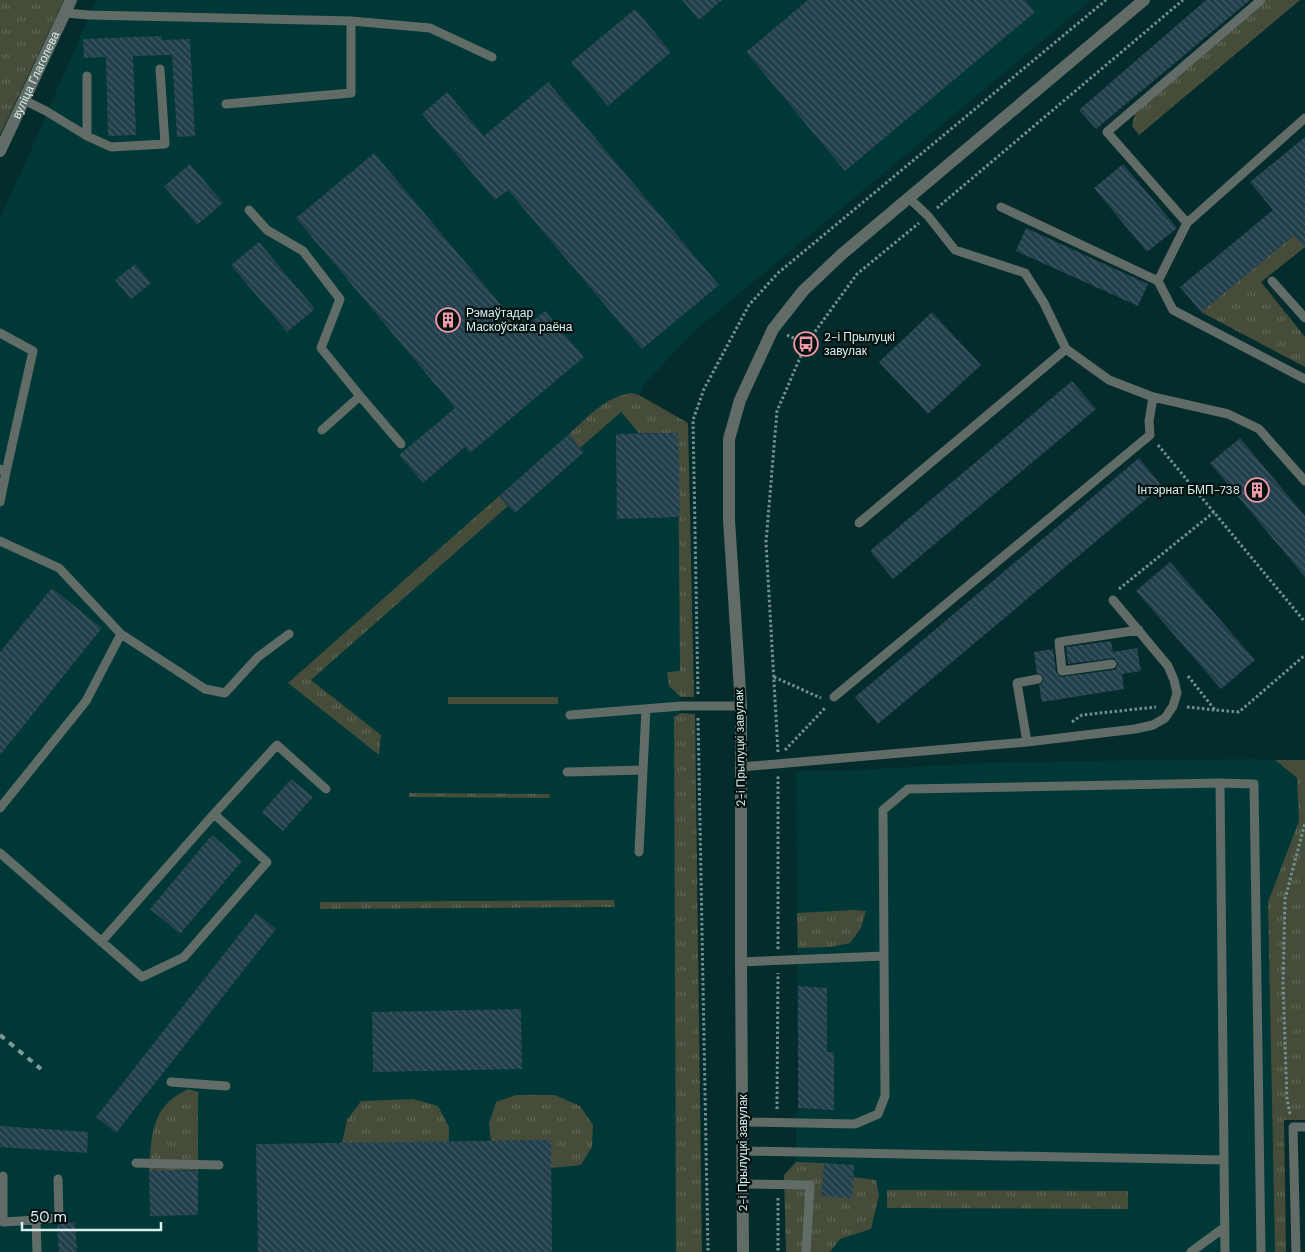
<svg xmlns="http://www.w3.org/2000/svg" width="1305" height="1252" font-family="'DM Sans',sans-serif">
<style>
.built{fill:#003737}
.grass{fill:url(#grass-tufts)}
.building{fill:url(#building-back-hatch)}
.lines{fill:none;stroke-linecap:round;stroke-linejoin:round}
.path{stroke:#749191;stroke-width:3;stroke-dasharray:2.5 2.5;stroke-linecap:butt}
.service{stroke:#606c65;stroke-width:9}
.minor{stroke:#606c65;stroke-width:12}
.tertiary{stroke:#606c65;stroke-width:12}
.rail{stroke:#7f9a9a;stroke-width:4;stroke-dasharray:6 6;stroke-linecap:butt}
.labels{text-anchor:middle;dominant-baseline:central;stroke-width:4.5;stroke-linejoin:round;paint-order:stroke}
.street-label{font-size:12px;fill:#dcefef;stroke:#041212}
.poi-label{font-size:12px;fill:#dcefef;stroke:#041212;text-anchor:start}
</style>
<defs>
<pattern id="grass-tufts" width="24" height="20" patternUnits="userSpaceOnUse" patternTransform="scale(1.25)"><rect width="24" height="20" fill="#454d3a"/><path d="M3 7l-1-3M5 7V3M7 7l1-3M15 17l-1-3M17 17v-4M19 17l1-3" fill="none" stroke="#5f6757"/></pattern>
<pattern id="building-back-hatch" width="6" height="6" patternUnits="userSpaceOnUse" patternTransform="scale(1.25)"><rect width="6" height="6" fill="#223f4c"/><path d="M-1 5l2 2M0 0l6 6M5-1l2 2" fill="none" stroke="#425b66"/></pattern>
</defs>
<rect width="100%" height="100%" fill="#052c2c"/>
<!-- built -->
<path class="built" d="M 96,0 L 1091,0 L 697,329 L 647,381 L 639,395 L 678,433 L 687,1252 L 0,1252 L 0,217 L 27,159 Z
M 1252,759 L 1275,760 L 1297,778 L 1300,821 L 1268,902 L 1275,1252 L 786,1252 L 784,1175 L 796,1162 L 796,1117 L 798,1108 L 796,771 L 855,770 L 1001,762 Z"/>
<!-- grass -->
<path class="grass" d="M 0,0 L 64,0 L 0,135 Z
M 1266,0 L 1300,0 L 1139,135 L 1132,126 L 1137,107 Z
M 1294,235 L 1305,247 L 1261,282 L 1305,337 L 1305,367 L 1201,312 Z
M 631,393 L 639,395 L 688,423 L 694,697 L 681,697 L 669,686 L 667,672 L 680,671 L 678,433 L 639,433 L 621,412 L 580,448 L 569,434 C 588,417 605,397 631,393 Z
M 499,496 L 508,506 L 311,680 L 381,735 L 379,755 L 288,683 Z
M 448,697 L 558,697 L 558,704 L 448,704 Z
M 681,713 L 695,714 L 702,1252 L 676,1252 L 674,717 Z
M 1275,760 L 1305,760 L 1305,1120 L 1284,1120 L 1286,1252 L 1275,1252 L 1268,902 L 1299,821 L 1297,778 Z
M 409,793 L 549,794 L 550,798 L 409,797 Z
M 614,900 L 615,907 L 320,909 L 320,902 Z
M 854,910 L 866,911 L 861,928 L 850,943 L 831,947 L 798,948 L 797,913 Z
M 188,1089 L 198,1092 L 198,1170 L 149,1171 C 152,1134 150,1107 188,1089 Z
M 516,1095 L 555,1095 L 580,1106 L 593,1125 L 592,1147 L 581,1165 L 551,1168 L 551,1140 L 491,1141 L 489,1123 L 496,1102 Z
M 413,1099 L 438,1106 L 449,1127 L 449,1142 L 342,1143 L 347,1120 L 361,1101 Z
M 796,1162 L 824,1163 L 853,1177 L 876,1180 L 879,1195 L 871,1229 L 840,1239 L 830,1252 L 786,1252 L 784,1175 Z
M 887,1190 L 1128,1191 L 1128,1209 L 887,1208 Z"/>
<!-- building -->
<path class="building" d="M 682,0 L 722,0 L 699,20 Z
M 808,0 L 1025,0 L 1035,12 L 845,171 L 746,52 Z
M 1206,0 L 1250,0 L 1096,129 L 1079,110 Z
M 635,9 L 671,52 L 608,106 L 571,62 Z
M 162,36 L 162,40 L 190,39 L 195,136 L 177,137 L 172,55 L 133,56 L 136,135 L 108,136 L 106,57 L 84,58 L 83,39 Z
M 548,82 L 719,285 L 642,349 L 508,190 L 495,200 L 422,114 L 447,92 L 484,136 Z
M 1305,137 L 1305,248 L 1294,235 L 1201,312 L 1180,287 L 1273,210 L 1250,182 Z
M 374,153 L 522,330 L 545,311 L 584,357 L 470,453 L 465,447 L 423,483 L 399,455 L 455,408 L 296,218 Z
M 190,164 L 223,203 L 197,225 L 164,186 Z
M 1123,164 L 1177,228 L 1147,252 L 1094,188 Z
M 1026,228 L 1148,284 L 1138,306 L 1016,251 Z
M 259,242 L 315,309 L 287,332 L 231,265 Z
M 135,264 L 151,283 L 131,299 L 115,280 Z
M 932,312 L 981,365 L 928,414 L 879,362 Z
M 1072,381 L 1096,409 L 893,579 L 870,551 Z
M 678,433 L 680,517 L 617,519 L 616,434 Z
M 569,434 L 584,452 L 515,513 L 499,496 Z
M 1240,438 L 1305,516 L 1305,577 L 1210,463 Z
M 1139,458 L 1162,486 L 878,724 L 855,697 Z
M 1170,562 L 1255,660 L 1221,689 L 1136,591 Z
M 52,588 L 102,628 L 0,755 L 0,652 Z
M 1111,641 L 1113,652 L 1137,648 L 1141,671 L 1122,674 L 1124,689 L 1042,702 L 1039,685 L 1042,683 L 1044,678 L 1042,675 L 1037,673 L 1034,652 L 1053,649 L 1056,672 L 1060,677 L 1113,670 L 1116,669 L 1118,664 L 1114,658 L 1068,664 L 1066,647 Z
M 291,779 L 313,797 L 283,831 L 262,812 Z
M 212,835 L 242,861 L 180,934 L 150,909 Z
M 256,913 L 276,929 L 116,1133 L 96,1117 Z
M 798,986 L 827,988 L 827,1052 L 834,1052 L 834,1110 L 798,1108 Z
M 521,1009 L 522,1069 L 373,1072 L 372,1012 Z
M 0,1126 L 88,1132 L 87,1153 L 0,1147 Z
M 551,1140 L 552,1252 L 258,1252 L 256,1144 Z
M 824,1163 L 854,1165 L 852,1198 L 821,1196 Z
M 149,1170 L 198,1171 L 198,1215 L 150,1216 Z
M 75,1222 L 77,1252 L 59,1252 L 57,1224 Z"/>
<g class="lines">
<!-- path -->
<path class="path" d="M 937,208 L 1183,0
M 787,335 L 806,344
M 1158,445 L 1305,622
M 1119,589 L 1214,512
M 1188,676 L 1215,710 L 1239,712 L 1305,655
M 774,677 L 821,698
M 698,694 L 693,420 L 704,389 L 749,305 L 778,273 L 1106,0
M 1187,707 L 1215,710
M 698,718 L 708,1252
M 1072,722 L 1082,715 L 1156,707
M 785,750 L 826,707
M 778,752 L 766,542 L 777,411 L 806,344 L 857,274 L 919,223
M 778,949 L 778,775
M 777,1109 L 778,973
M 1290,1114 L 1287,1099 L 1283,984 L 1285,899 L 1305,823
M 778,1198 L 778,1252"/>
<!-- service -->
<path class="service" d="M 65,13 L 89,15 L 351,21 L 351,93 L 226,104
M 351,21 L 430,28 L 492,57
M 24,100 L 46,111 L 87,136 L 111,147 L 165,144 L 160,69
M 87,136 L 87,76
M 909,198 L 928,216 L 955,250 L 1025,273 L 1044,303 L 1066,349 L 1109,380 L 1153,397 L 1228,414 L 1259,429 L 1305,481
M 1001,207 L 1158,281 L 1173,310 L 1305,379
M 249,210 L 267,230 L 303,251 L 340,299 L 321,348 L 360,396 L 322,430
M 1187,223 L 1107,132 L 1261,0
M 1158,281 L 1187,223 L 1305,118
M 1272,281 L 1305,318
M 0,333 L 33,351 L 6,472
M 360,396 L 401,444
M 0,469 L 6,472 L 0,502
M 859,523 L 1066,349
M 0,541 L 59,568 L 121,634 L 86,701 L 0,808
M 121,634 L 205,689 L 225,693 L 258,657 L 289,634
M 1112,664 L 1062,671 L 1059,642 L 1139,630
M 834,697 L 1150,435 L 1149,421 L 1153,397
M 570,715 L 681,706 L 741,706
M 1027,742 L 1017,683 L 1038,679
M 741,767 L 1027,742 L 1135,729 L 1153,725 L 1165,718 L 1173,706 L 1177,693 L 1174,680 L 1168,666 L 1113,600
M 567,772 L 643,770
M 1220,783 L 1225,1252
M 639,852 L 646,709
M 0,853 L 142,977 L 184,957 L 267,862 L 214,814 L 277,745 L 326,789
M 101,942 L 214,814
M 741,962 L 884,956
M 171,1082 L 226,1086
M 743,1121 L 749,1122 L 855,1124 L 878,1114 L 885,1096 L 883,810 L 908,789 L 1220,783 L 1254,784 L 1261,1252
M 743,1151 L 1224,1160
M 136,1163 L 219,1165
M 3,1176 L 3,1222 L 36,1220 L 37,1252
M 742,1184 L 810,1185 L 806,1252
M 36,1220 L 59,1217 L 58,1179
M 1191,1252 L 1225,1227
M 1296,1252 L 1293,1127 L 1305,1127"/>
<!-- minor -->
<path class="minor" id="s1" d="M 0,151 L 71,0"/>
<!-- tertiary -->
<path class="tertiary" d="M 743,1252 L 741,962 L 741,706 L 729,520 L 729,439 L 740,400 L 773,329 L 803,291 L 842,254 L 1144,0"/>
<!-- rail -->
<path class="rail" d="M 0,1035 L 41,1069"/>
</g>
<!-- icons -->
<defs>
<g id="building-ring" transform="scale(1.25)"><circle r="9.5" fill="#041212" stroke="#f39aaa" stroke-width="1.5"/><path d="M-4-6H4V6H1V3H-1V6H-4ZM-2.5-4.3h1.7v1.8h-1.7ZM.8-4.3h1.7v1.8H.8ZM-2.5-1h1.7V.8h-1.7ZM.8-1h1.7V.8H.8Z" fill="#f39aaa"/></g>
<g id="bus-ring" transform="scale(1.25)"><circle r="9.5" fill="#041212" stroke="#f39aaa" stroke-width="1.5"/><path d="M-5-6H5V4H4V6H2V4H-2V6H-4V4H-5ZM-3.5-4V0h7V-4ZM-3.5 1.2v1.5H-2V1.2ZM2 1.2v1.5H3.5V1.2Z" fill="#f39aaa"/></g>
</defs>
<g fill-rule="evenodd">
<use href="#building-ring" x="448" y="320"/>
<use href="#bus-ring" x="806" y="344"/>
<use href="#building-ring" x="1257" y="490"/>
</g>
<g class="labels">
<!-- street labels -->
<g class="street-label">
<text stroke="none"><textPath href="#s1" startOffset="84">вуліца Глаголева</textPath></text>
<text transform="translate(740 748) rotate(-91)">2-і Прылуцкі завулак</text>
<text transform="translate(743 1153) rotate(-90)">2-і Прылуцкі завулак</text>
</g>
<!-- poi labels -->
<g class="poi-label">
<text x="466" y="313">Рэмаўтадар<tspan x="466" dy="14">Маскоўскага раёна</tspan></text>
<text x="824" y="337">2-і Прылуцкі<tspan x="824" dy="14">завулак</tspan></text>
<text x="1240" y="490" text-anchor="end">Інтэрнат БМП-738</text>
</g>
</g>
<!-- scale -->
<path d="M22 1222v8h139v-8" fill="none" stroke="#dcefef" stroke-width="2.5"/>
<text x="30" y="1222" font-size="15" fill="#dcefef" stroke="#041212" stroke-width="4" paint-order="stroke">50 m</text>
</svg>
